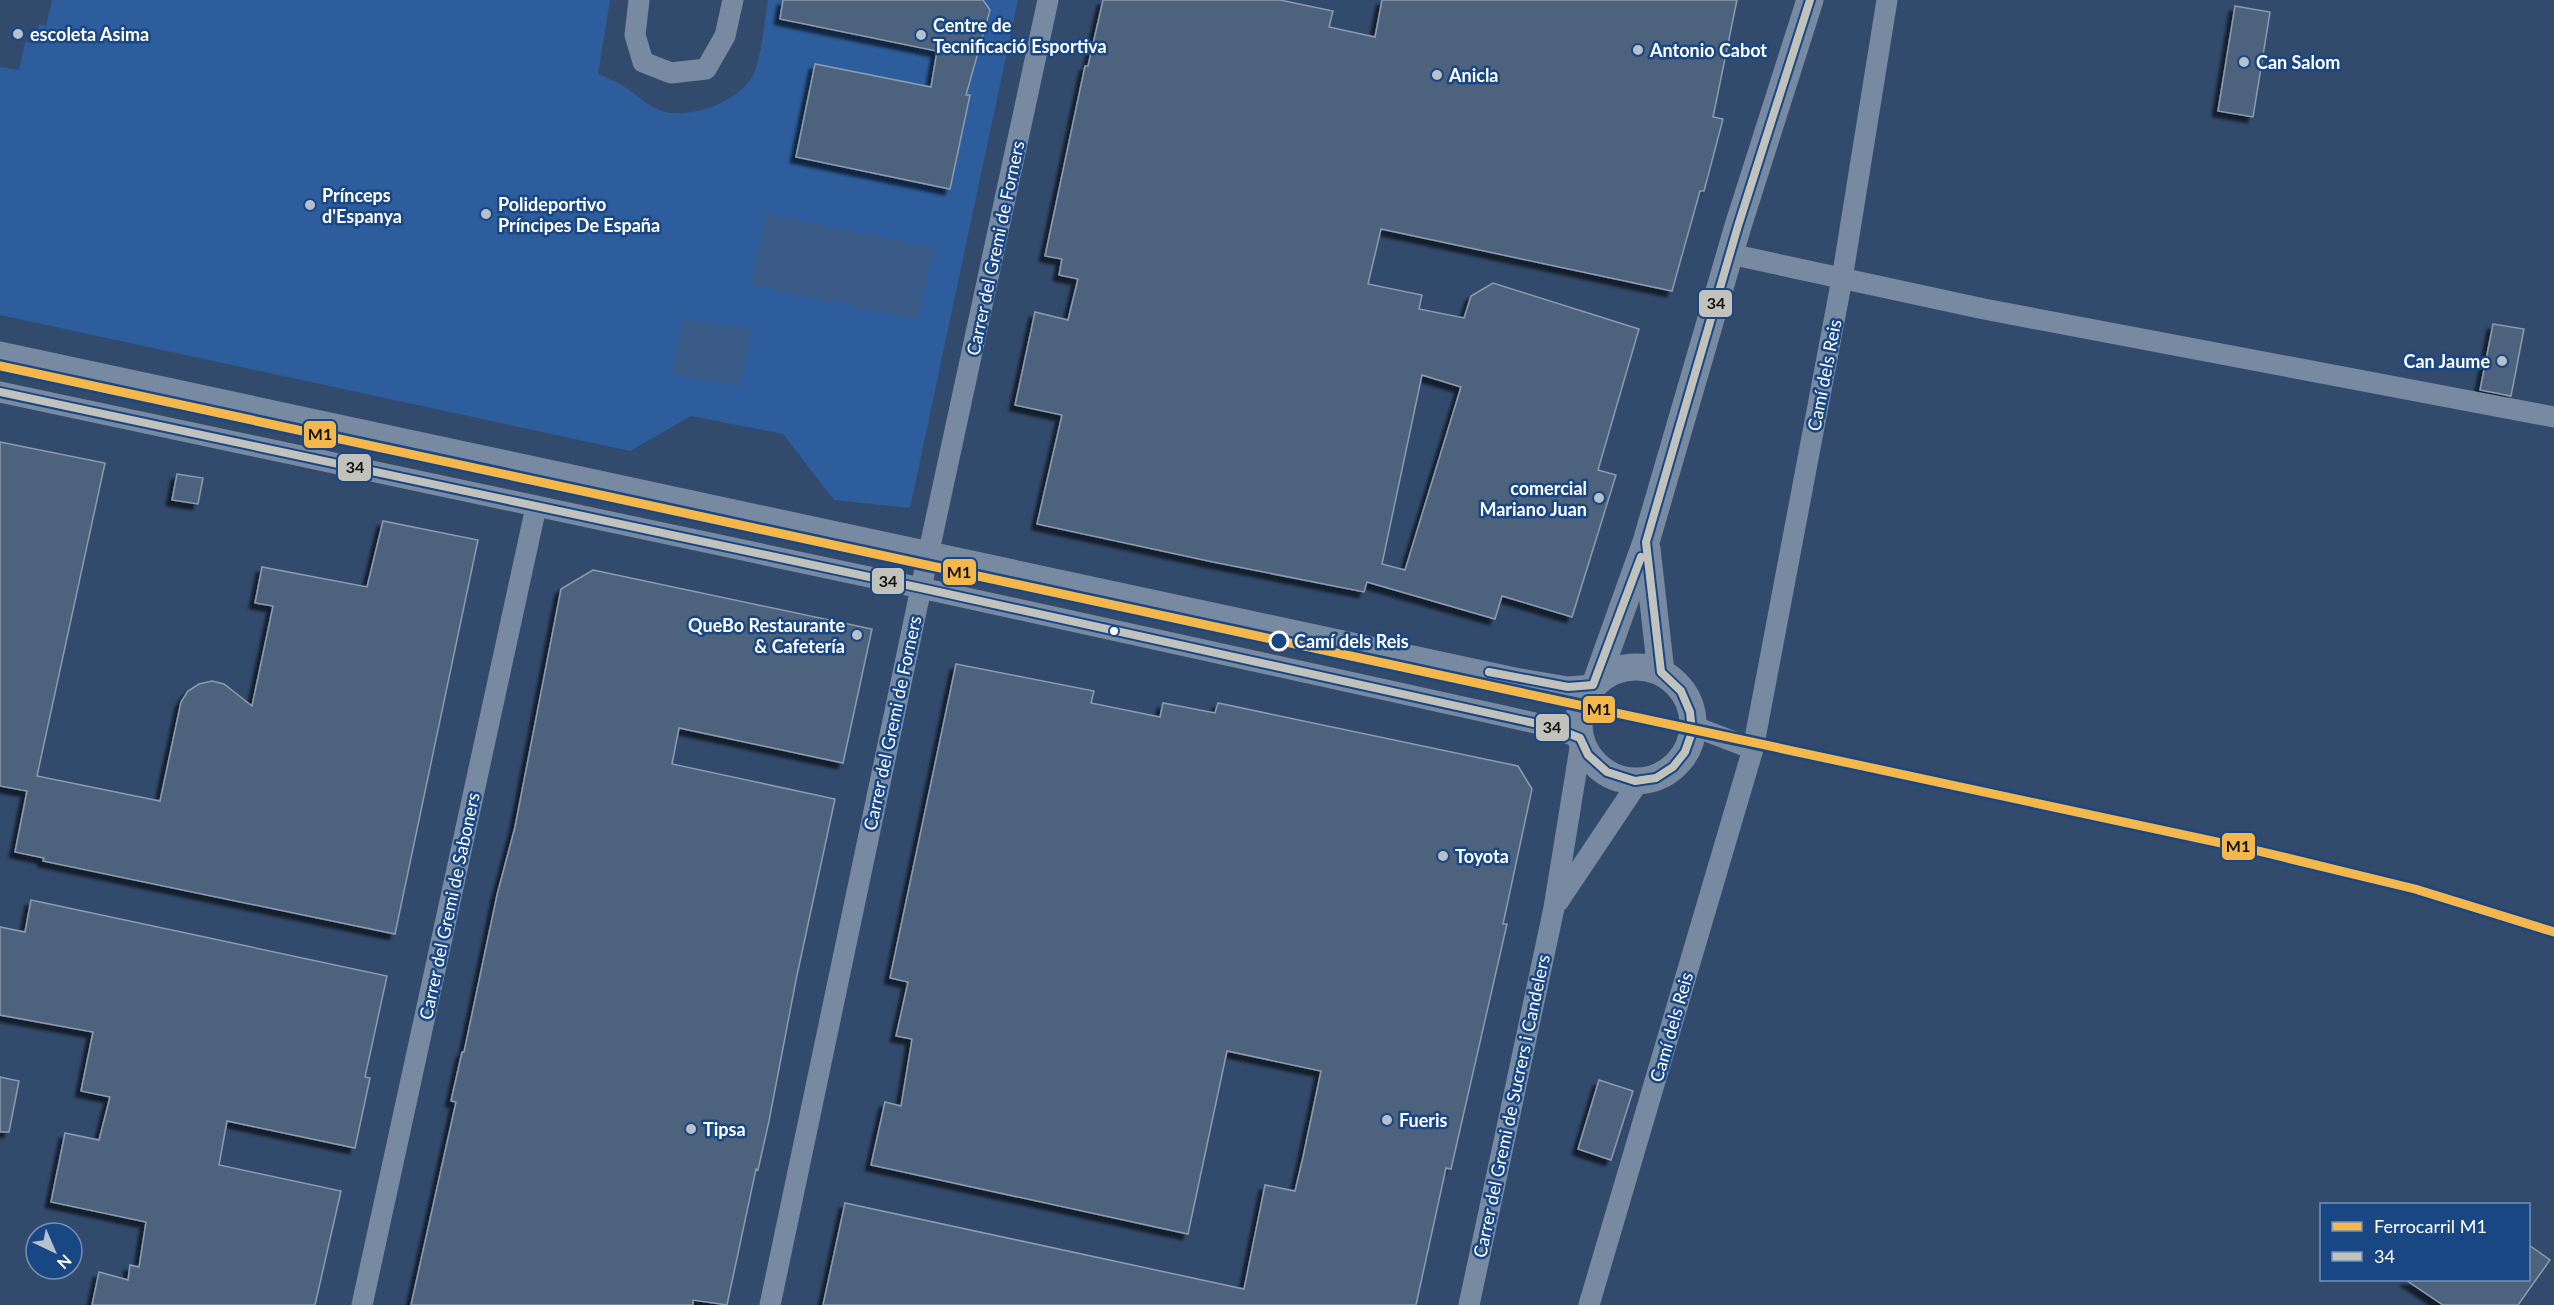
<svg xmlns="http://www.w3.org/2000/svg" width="2554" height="1305" font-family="Lato,sans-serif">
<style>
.green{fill:#2d5d9c}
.water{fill:#3a5b88}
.building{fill:#4e627c;stroke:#8c9bb0;stroke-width:1.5;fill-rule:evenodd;filter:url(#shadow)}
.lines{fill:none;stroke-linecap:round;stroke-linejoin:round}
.minor{stroke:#788aa2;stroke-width:21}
.tertiary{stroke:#788aa2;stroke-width:27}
.bus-1-casing{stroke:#194784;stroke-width:12}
.bus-1{stroke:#c2c2bd;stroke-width:8}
.rail-1-casing{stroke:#194784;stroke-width:14}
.rail-1{stroke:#f4b74b;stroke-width:9}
.poi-dot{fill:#b7c0cc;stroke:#194784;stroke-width:2}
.bus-dot{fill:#fff;stroke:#194784;stroke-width:2}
.stop-dot{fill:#194784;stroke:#fff;stroke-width:3}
.labels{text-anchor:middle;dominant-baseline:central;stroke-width:5;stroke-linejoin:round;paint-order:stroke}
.poi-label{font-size:18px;font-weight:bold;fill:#fff;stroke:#194784;text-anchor:start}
.street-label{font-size:18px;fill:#fff;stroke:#194784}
.stop-label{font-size:18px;font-weight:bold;fill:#fff;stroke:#194784;text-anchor:start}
.line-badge{stroke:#194784;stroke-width:2}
.pale-badge-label{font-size:16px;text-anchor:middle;font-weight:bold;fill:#111}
</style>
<defs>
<filter id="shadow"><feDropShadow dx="-5.5" dy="5.5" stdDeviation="1.5" flood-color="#0009"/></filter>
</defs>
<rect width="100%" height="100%" fill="#324a6c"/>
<!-- green -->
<path class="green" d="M 52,0 L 610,0 L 598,74 C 606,78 616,81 623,86 C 637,94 646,106 662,111 C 690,120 742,101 754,73 C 761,59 765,18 768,0 L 1018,0 L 910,508 L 834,500 L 783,434 L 691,416 L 630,451 L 0,315 L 0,67 L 19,70 L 25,42 L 34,43 L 39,24 L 46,26 Z"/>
<!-- water -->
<path class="water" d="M 766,214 L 934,248 L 918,319 L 751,285 Z
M 682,318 L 751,329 L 741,386 L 672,374 Z"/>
<!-- building -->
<path class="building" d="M 783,0 L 983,0 L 990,10 L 966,95 L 970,95 L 950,189 L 796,157 L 815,64 L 931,87 L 937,51 L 780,19 Z
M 1103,0 L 1280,0 L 1333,11 L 1329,27 L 1375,37 L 1382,0 L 1737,0 L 1713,117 L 1723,119 L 1704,191 L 1700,191 L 1672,291 L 1381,229 L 1368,284 L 1422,295 L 1419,309 L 1464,318 L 1471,296 L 1493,283 L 1639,329 L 1598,470 L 1616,475 L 1572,617 L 1502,596 L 1495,619 L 1367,582 L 1364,592 L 1213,562 L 1037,524 L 1062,415 L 1015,405 L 1035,312 L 1068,320 L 1078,279 L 1059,275 L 1062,259 L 1045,256 L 1085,66 L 1088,66 ZM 1422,375 L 1461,387 L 1405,570 L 1382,564 Z
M 2235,6 L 2270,12 L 2253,117 L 2218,111 Z
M 2493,324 L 2524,329 L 2511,396 L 2480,390 Z
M 0,442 L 105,463 L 37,776 L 160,801 L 181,702 L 188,691 L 199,684 L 212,681 L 224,684 L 252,706 L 273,606 L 255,603 L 262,567 L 367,587 L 383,521 L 478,540 L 395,934 L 43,861 L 44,858 L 15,852 L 27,791 L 0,786 Z
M 177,474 L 203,478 L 198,504 L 172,500 Z
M 593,570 L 872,629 L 843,763 L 679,728 L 672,764 L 835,799 L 796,980 L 769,1121 L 758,1170 L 756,1169 L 727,1305 L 693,1300 L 693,1305 L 411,1305 L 456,1102 L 451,1101 L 462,1052 L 464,1052 L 497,895 L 515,827 L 561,589 Z
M 956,664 L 1094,691 L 1091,703 L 1160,717 L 1163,703 L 1215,713 L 1218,703 L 1518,766 L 1532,789 L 1503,924 L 1507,924 L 1451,1169 L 1446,1168 L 1416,1305 L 823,1305 L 845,1203 L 1244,1289 L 1265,1185 L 1295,1191 L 1303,1157 L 1321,1071 L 1227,1051 L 1188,1234 L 871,1165 L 885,1102 L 901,1106 L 912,1039 L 896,1036 L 908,982 L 890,978 Z
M 31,900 L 387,976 L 365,1077 L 370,1078 L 355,1148 L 227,1121 L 219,1165 L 341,1191 L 315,1305 L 92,1305 L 99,1272 L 128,1280 L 130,1265 L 139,1267 L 146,1222 L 51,1202 L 65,1133 L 99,1140 L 110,1097 L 81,1091 L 93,1032 L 0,1015 L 0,927 L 25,932 Z
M 0,1077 L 19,1081 L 9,1132 L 0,1132 Z
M 1599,1080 L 1633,1091 L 1611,1160 L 1578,1149 Z
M 2529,1245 L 2550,1260 L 2518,1305 L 2443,1305 L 2406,1280 L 2529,1280 Z"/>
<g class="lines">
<!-- minor -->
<path class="minor" d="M 639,0 L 635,35 L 643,62 L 671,73 L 706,69 L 725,36 L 733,0
M 1730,254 L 1984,309 L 2554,417
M 0,352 L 1515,678 L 1568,687 L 1593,685
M 0,392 L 921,588 L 1504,716 L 1552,727 L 1580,738
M 1753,749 L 1842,279 L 1887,0
M 1558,902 L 1639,781
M 362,1305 L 536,507
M 770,1305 L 921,588 L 1048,0
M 1469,1305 L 1554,908 L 1581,742
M 1589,1305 L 1753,749 L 1693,726"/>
<!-- tertiary -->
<path class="tertiary" d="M 1647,549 L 1661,672
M1579 724a57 57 0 1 1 114 0a57 57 0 1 1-114 0Z
M 1596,682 L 1646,542 L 1738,226 L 1810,0"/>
<!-- bus-1 casing -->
<g class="bus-1-casing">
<path id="bus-1" d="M 0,392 L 921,588 L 1552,727 L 1580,738 L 1588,755 L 1607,772 L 1635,781 L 1656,778 L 1673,767 L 1685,752 L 1692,732 L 1690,712 L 1681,691 L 1661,672 L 1646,542 L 1738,226 L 1810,0
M 1489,672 L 1568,687 L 1593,685 L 1641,557"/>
</g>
<!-- bus-1 -->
<use href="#bus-1" class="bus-1"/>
<!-- rail-1 casing -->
<g class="rail-1-casing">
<path id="rail-1" d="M 0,366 L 2254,850 L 2415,889 L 2554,932"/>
</g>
<!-- rail-1 -->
<use href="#rail-1" class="rail-1"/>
</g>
<!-- markers -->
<g class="poi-dot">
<circle cx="18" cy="34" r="6"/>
<circle cx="921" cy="35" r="6"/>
<circle cx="1638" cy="50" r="6"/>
<circle cx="2244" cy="62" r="6"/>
<circle cx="1437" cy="75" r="6"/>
<circle cx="310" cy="205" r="6"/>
<circle cx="486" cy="214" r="6"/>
<circle cx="2502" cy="361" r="6"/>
<circle cx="1599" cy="498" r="6"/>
<circle cx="857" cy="635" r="6"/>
<circle cx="1443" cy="856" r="6"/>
<circle cx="1387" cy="1120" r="6"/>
<circle cx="691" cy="1129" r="6"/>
</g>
<circle class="bus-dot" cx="1114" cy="631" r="5"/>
<circle class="stop-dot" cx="1279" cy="641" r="9"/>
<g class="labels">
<!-- poi labels -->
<g class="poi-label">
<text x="933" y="25">Centre de<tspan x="933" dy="21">Tecnificació Esportiva</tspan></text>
<text x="30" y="34">escoleta Asima</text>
<text x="1650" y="50">Antonio Cabot</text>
<text x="2256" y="62">Can Salom</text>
<text x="1449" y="75">Anicla</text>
<text x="322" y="195">Prínceps<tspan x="322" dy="21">d'Espanya</tspan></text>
<text x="498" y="204">Polideportivo<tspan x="498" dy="21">Príncipes De España</tspan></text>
<text x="2490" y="361" text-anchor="end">Can Jaume</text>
<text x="1587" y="488" text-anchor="end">comercial<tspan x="1587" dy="21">Mariano Juan</tspan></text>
<text x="845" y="625" text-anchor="end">QueBo Restaurante<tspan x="845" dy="21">&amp; Cafetería</tspan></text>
<text x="1455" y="856">Toyota</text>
<text x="1399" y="1120">Fueris</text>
<text x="703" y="1129">Tipsa</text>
</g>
<!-- street labels -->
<g class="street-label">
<text transform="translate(995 248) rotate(-78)">Carrer del Gremi de Forners</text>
<text transform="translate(1824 375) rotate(-79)">Camí dels Reis</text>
<text transform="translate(892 723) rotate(-78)">Carrer del Gremi de Forners</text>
<text transform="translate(449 906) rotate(-78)">Carrer del Gremi de Saboners</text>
<text transform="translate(1671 1027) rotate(-74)">Camí dels Reis</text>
<text transform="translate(1511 1106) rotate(-78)">Carrer del Gremi de Sucrers i Candelers</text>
</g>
<!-- stop labels -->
<g class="stop-label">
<text x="1294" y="641">Camí dels Reis</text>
</g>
</g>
<g class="line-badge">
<rect x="1698" y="289" width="35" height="29" rx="6" fill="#c2c2bd"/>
<rect x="303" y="420" width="34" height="29" rx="6" fill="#f4b74b"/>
<rect x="337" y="453" width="35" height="29" rx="6" fill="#c2c2bd"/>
<rect x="942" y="558" width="35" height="28" rx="6" fill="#f4b74b"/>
<rect x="871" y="567" width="34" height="28" rx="6" fill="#c2c2bd"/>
<rect x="1582" y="695" width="34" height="29" rx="6" fill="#f4b74b"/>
<rect x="1535" y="713" width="35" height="29" rx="6" fill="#c2c2bd"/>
<rect x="2221" y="832" width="35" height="29" rx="6" fill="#f4b74b"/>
</g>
<g class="pale-badge-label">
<text x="1716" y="309">34</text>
<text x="320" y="440">M1</text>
<text x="355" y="473">34</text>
<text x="959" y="578">M1</text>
<text x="888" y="587">34</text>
<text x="1599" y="715">M1</text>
<text x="1552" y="733">34</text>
<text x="2238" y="852">M1</text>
</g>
<!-- legend -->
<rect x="2320" y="1203" width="210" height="78" fill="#194784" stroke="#7591b5" stroke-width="1.5"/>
<rect x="2332" y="1222" width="30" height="9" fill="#f4b74b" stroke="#7591b5" stroke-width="1.5"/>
<text x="2374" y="1233" font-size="18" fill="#ffffff">Ferrocarril M1</text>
<rect x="2332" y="1252" width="30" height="9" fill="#c2c2bd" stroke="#7591b5" stroke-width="1.5"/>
<text x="2374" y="1263" font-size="18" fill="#ffffff">34</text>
<!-- north arrow -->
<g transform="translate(54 1251) rotate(136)"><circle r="28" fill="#194784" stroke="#7591b5" stroke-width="1.5"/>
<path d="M0-4.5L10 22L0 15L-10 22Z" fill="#b7c0cc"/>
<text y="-9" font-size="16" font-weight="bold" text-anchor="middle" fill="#ffffff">N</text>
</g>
</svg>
